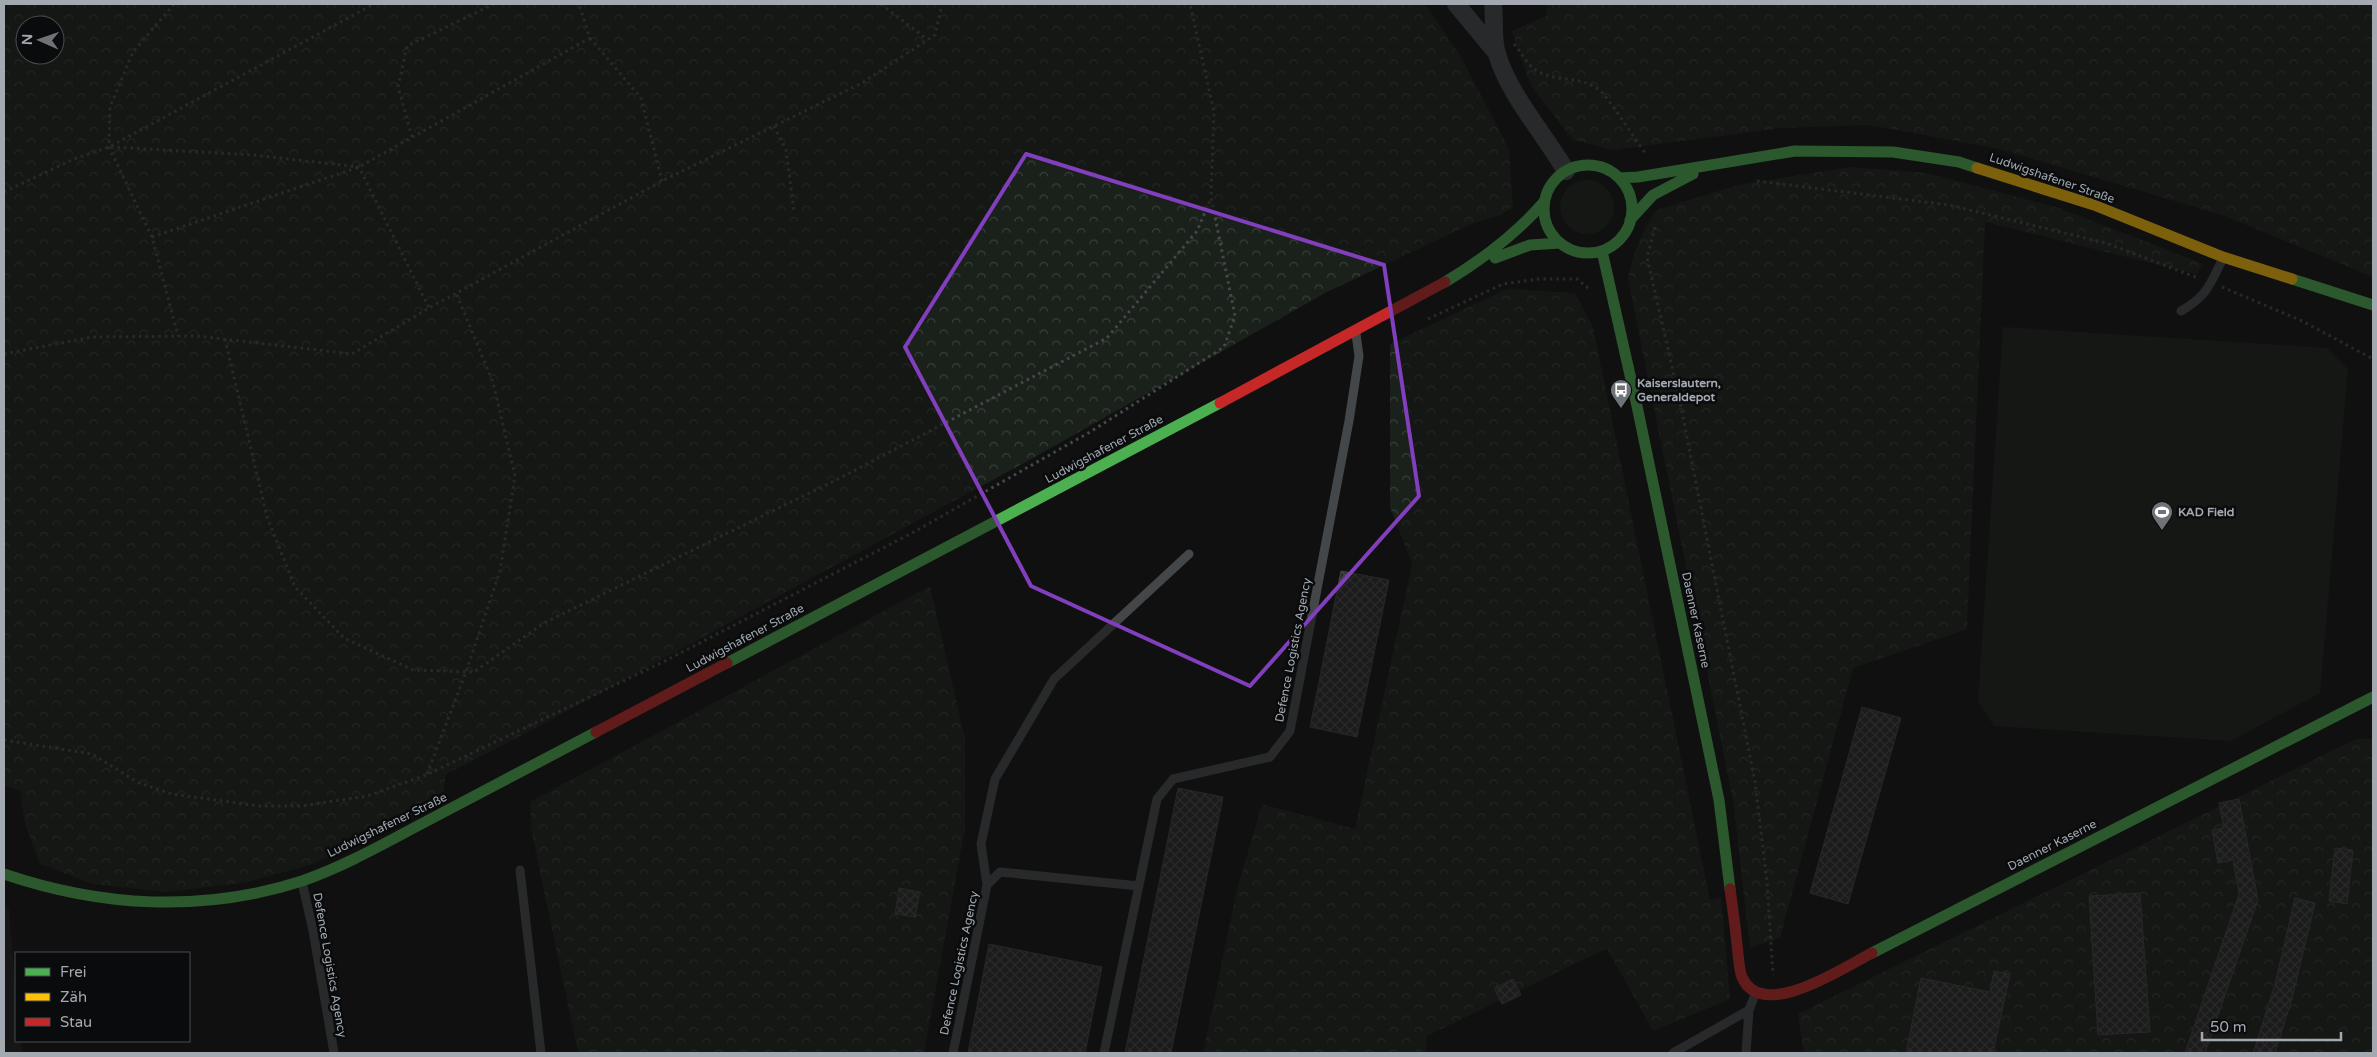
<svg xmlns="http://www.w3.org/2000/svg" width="2377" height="1057" font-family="'Varela Round',sans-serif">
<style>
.built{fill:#1d1d1e}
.grass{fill:#1a201a}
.forest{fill:url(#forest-crowns);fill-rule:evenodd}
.building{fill:url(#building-cross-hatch);stroke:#404243}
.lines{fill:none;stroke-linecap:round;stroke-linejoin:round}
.path{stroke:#46474a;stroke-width:3;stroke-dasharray:2.5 4;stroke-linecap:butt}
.lane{stroke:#444749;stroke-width:9}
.street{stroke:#444749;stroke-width:18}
.fast{stroke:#4caf50;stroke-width:11}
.slow{stroke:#ffc107;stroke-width:11}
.jam{stroke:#c62828;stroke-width:11}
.marked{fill:none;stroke:#813fbd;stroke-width:4;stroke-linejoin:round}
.labels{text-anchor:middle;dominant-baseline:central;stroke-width:5;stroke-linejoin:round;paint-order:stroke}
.street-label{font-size:12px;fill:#a2a9b0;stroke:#0a0b0c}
.poi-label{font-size:12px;font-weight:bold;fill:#a2a9b0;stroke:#0a0b0c;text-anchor:start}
</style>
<defs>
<pattern id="forest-crowns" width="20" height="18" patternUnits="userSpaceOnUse" patternTransform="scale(1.25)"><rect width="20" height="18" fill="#1a201a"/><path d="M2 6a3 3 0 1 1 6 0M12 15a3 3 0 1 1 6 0" fill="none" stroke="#383e39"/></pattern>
<pattern id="building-cross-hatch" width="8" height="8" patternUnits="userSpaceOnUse" patternTransform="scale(1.25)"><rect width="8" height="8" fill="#2c2c2d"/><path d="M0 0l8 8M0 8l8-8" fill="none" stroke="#474849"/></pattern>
</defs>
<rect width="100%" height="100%" fill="#101010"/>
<!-- built -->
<path class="built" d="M 4,907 L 9,909 L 16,993 L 16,1041 L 21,1041 L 22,1053 L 4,1053 Z"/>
<!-- grass -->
<path class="grass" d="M1560 207a27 27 0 1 1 54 0a27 27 0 1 1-54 0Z
M 2003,327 L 2327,348 L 2348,369 L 2320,693 L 2231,741 L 1994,726 L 1978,701 Z"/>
<!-- forest -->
<path class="forest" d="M 4,4 L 1425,4 L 1460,55 L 1509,149 L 1513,207 L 1500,215 L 1469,225 L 1327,292 L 1033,458 L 519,737 L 446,774 L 442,803 L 313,864 L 244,883 L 165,892 L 93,884 L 40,864 L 25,824 L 20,791 L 4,785 ZM 25,25 L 55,25 L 55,55 L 25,55 Z
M 1547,4 L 2373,4 L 2373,277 L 2225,216 L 2000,149 L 1869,125 L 1781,128 L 1613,150 L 1573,140 L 1531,86 L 1512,31 L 1546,16 Z
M 1849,167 L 1927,173 L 2056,207 L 2204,264 L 2196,274 L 1985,222 L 1967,629 L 1853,668 L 1780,938 L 1750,948 L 1733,800 L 1628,279 C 1632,254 1643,231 1656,210 L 1738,185 Z
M 1507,289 L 1575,293 L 1593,327 L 1710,900 L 1721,897 L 1730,999 L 1653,1031 L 1607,948 L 1427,1036 L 1426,1053 L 1203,1053 L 1237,890 L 1262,804 L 1355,829 L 1412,564 L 1390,507 L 1390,344 Z
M 930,586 L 965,739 L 965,828 L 924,1053 L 578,1053 L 531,829 L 530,802 Z
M 2356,739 L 2372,739 L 2373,1053 L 1804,1053 L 1798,1014 Z"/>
<!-- building -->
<path class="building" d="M 1341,571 L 1389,580 L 1357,737 L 1310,727 Z
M 1862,707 L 1901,718 L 1848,904 L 1810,893 Z
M 1178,788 L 1223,797 L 1171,1053 L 1125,1053 Z
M 2239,799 L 2258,900 L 2205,1053 L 2185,1053 L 2239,894 L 2233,860 L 2218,863 L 2212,830 L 2224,828 L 2219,803 Z
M 2335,848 L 2353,850 L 2347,904 L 2329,901 Z
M 899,888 L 920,892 L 915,917 L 895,914 Z
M 2140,893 L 2150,1032 L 2098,1035 L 2089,896 Z
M 2295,898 L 2315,903 L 2292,999 L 2275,1053 L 2253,1053 L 2275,984 Z
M 989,944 L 1102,967 L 1085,1053 L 968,1053 Z
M 1994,971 L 2010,974 L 1993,1053 L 1906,1053 L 1921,978 L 1990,992 Z
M 1513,979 L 1521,995 L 1502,1004 L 1494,988 Z"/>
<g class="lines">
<!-- path -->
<path class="path" d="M 174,4 L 133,52 L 110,107 L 109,147 L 152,237 L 178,336
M 881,4 L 928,40
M 590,38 L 641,98 L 662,181
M 1514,44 C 1523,54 1527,66 1539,72 C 1558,82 1580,76 1598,89 C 1608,96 1636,141 1646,154
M 774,126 L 786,150 L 794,211
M 412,137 L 398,87 L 407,46 L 494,4
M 111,147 L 254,155 L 359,167 L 429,308
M 1757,181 L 1949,205 L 2106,243 L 2198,278
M 4,192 L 74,159 L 109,147 L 374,4
M 1655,227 L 1647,257 L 1679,397 L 1755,782 L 1767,881 L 1773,975
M 152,237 L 359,167 L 590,38 L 579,4
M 2222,287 L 2302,321 L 2373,359
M 1428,319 L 1503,284 L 1539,279 L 1577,279 L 1588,288
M 225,339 L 267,517 L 295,587 L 344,638 L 413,670 L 474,672 L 544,623 L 844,476 L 1107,338 L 1197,231 L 1211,198
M 4,354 L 92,337 L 198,336 L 352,354 L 429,308 L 662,181 L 862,83 L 935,35 L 942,4
M 1658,401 L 1679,397
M 4,740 L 92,754 L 139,783 L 172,794 L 259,806 L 302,806 L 367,796 L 426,775 L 663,662 L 914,532 L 1090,432 L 1224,347 L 1235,316 L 1211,197 L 1214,112 L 1190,4
M 427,774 L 466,672 L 500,571 L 515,476 L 493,382 L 456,293"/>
<!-- lane -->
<path class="lane" d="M 2181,311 C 2207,296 2210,285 2223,258
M 520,870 L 541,1053
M 302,882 L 313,931 L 334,1053
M 987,885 L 981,844 L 995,779 L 1054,679 L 1189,554
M 953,1053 L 987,885 L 1000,872 L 1139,886
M 1104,1053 L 1157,799 L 1173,779 L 1270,757 L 1290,731 L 1349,421 L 1359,356 L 1356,334
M 1673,1053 L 1749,1010
M 1746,1053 L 1749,1010 L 1756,992"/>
<!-- street -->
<path class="street" d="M 1456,4 L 1496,52
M 1493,4 C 1495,20 1492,38 1497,54 C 1508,93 1545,135 1566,171"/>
<!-- fast -->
<path class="fast" d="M1544 209a44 44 0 1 1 88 0a44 44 0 1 1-88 0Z
M 1619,178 L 1638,177 L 1795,151 L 1893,152 L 1959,162 L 1977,168
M 1630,220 L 1653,195 L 1693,174
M 1602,251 L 1637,406 L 1719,800 L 1730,889
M 1495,258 L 1530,245 L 1560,243
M 2292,279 L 2373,305
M 1445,282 C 1482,260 1515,235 1544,202
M 727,663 L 1220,403
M 4,874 C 101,907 203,913 302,881 C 345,866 385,843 425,822 C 482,792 539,762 596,732
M 1872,953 L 2373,697"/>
<!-- slow -->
<path class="slow" d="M 1977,168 L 2094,205 L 2223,257 L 2292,279"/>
<!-- jam -->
<path class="jam" d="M 1220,403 L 1445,282
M 596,732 L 727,663
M 1730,889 C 1733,910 1736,932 1738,954 C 1739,961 1739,970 1742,977 C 1762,1023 1844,967 1872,953"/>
</g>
<!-- marked area -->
<path d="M0 0H2377V1057H0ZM 1026,154 L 1384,265 L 1419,496 L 1250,686 L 1031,586 L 905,347 Z" fill="#101010" fill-opacity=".55" fill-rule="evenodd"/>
<path class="marked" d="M 1026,154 L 1384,265 L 1419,496 L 1250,686 L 1031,586 L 905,347 Z"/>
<!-- icons -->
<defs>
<g id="bus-pin" transform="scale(1.125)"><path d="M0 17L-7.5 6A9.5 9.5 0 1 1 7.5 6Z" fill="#6f7378" stroke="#0a0b0c"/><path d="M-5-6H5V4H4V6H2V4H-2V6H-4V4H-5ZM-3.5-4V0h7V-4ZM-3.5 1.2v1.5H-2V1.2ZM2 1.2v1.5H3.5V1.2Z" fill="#fff"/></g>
<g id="stadium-pin" transform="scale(1.125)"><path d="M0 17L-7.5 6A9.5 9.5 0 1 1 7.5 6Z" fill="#6f7378" stroke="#0a0b0c"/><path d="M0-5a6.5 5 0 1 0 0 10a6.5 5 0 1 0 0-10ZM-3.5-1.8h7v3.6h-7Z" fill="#fff"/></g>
</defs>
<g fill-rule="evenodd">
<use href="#bus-pin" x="1621" y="390"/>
<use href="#stadium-pin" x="2162" y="512"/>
</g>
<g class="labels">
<!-- street labels -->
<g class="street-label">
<text transform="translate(2052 178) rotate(19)">Ludwigshafener Straße</text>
<text transform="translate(1104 449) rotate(-28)">Ludwigshafener Straße</text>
<text transform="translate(1696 620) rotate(78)">Daenner Kaserne</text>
<text transform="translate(745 638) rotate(-28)">Ludwigshafener Straße</text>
<text transform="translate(1293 650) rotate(-79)">Defence Logistics Agency</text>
<text transform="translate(387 825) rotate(-26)">Ludwigshafener Straße</text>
<text transform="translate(2052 845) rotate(-27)">Daenner Kaserne</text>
<text transform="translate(959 963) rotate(-78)">Defence Logistics Agency</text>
<text transform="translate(330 965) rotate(80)">Defence Logistics Agency</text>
</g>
<!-- poi labels -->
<g class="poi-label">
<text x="1637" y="383">Kaiserslautern,<tspan x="1637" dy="14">Generaldepot</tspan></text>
<text x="2178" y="512">KAD Field</text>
</g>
</g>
<!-- border -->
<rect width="2377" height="1057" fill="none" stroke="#a2a9b0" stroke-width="10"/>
<!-- legend -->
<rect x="15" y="952" width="175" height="90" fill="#0a0b0c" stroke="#474a4e"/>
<rect x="25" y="968" width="25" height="8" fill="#4caf50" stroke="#474a4e"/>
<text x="60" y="977" font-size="15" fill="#a2a9b0">Frei</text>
<rect x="25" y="993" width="25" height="8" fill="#ffc107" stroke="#474a4e"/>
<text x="60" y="1002" font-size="15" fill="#a2a9b0">Zäh</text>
<rect x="25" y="1018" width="25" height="8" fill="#c62828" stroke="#474a4e"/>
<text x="60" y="1027" font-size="15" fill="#a2a9b0">Stau</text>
<!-- north arrow -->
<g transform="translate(40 40) rotate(272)"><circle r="24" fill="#0a0b0c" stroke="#474a4e"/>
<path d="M0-4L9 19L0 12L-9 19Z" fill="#6f7378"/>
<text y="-8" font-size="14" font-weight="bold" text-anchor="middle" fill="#a2a9b0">N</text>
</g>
<!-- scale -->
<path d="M2202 1032v8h139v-8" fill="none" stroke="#a2a9b0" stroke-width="2.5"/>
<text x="2210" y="1032" font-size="15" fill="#a2a9b0" stroke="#0a0b0c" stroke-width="4" paint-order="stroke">50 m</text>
</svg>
